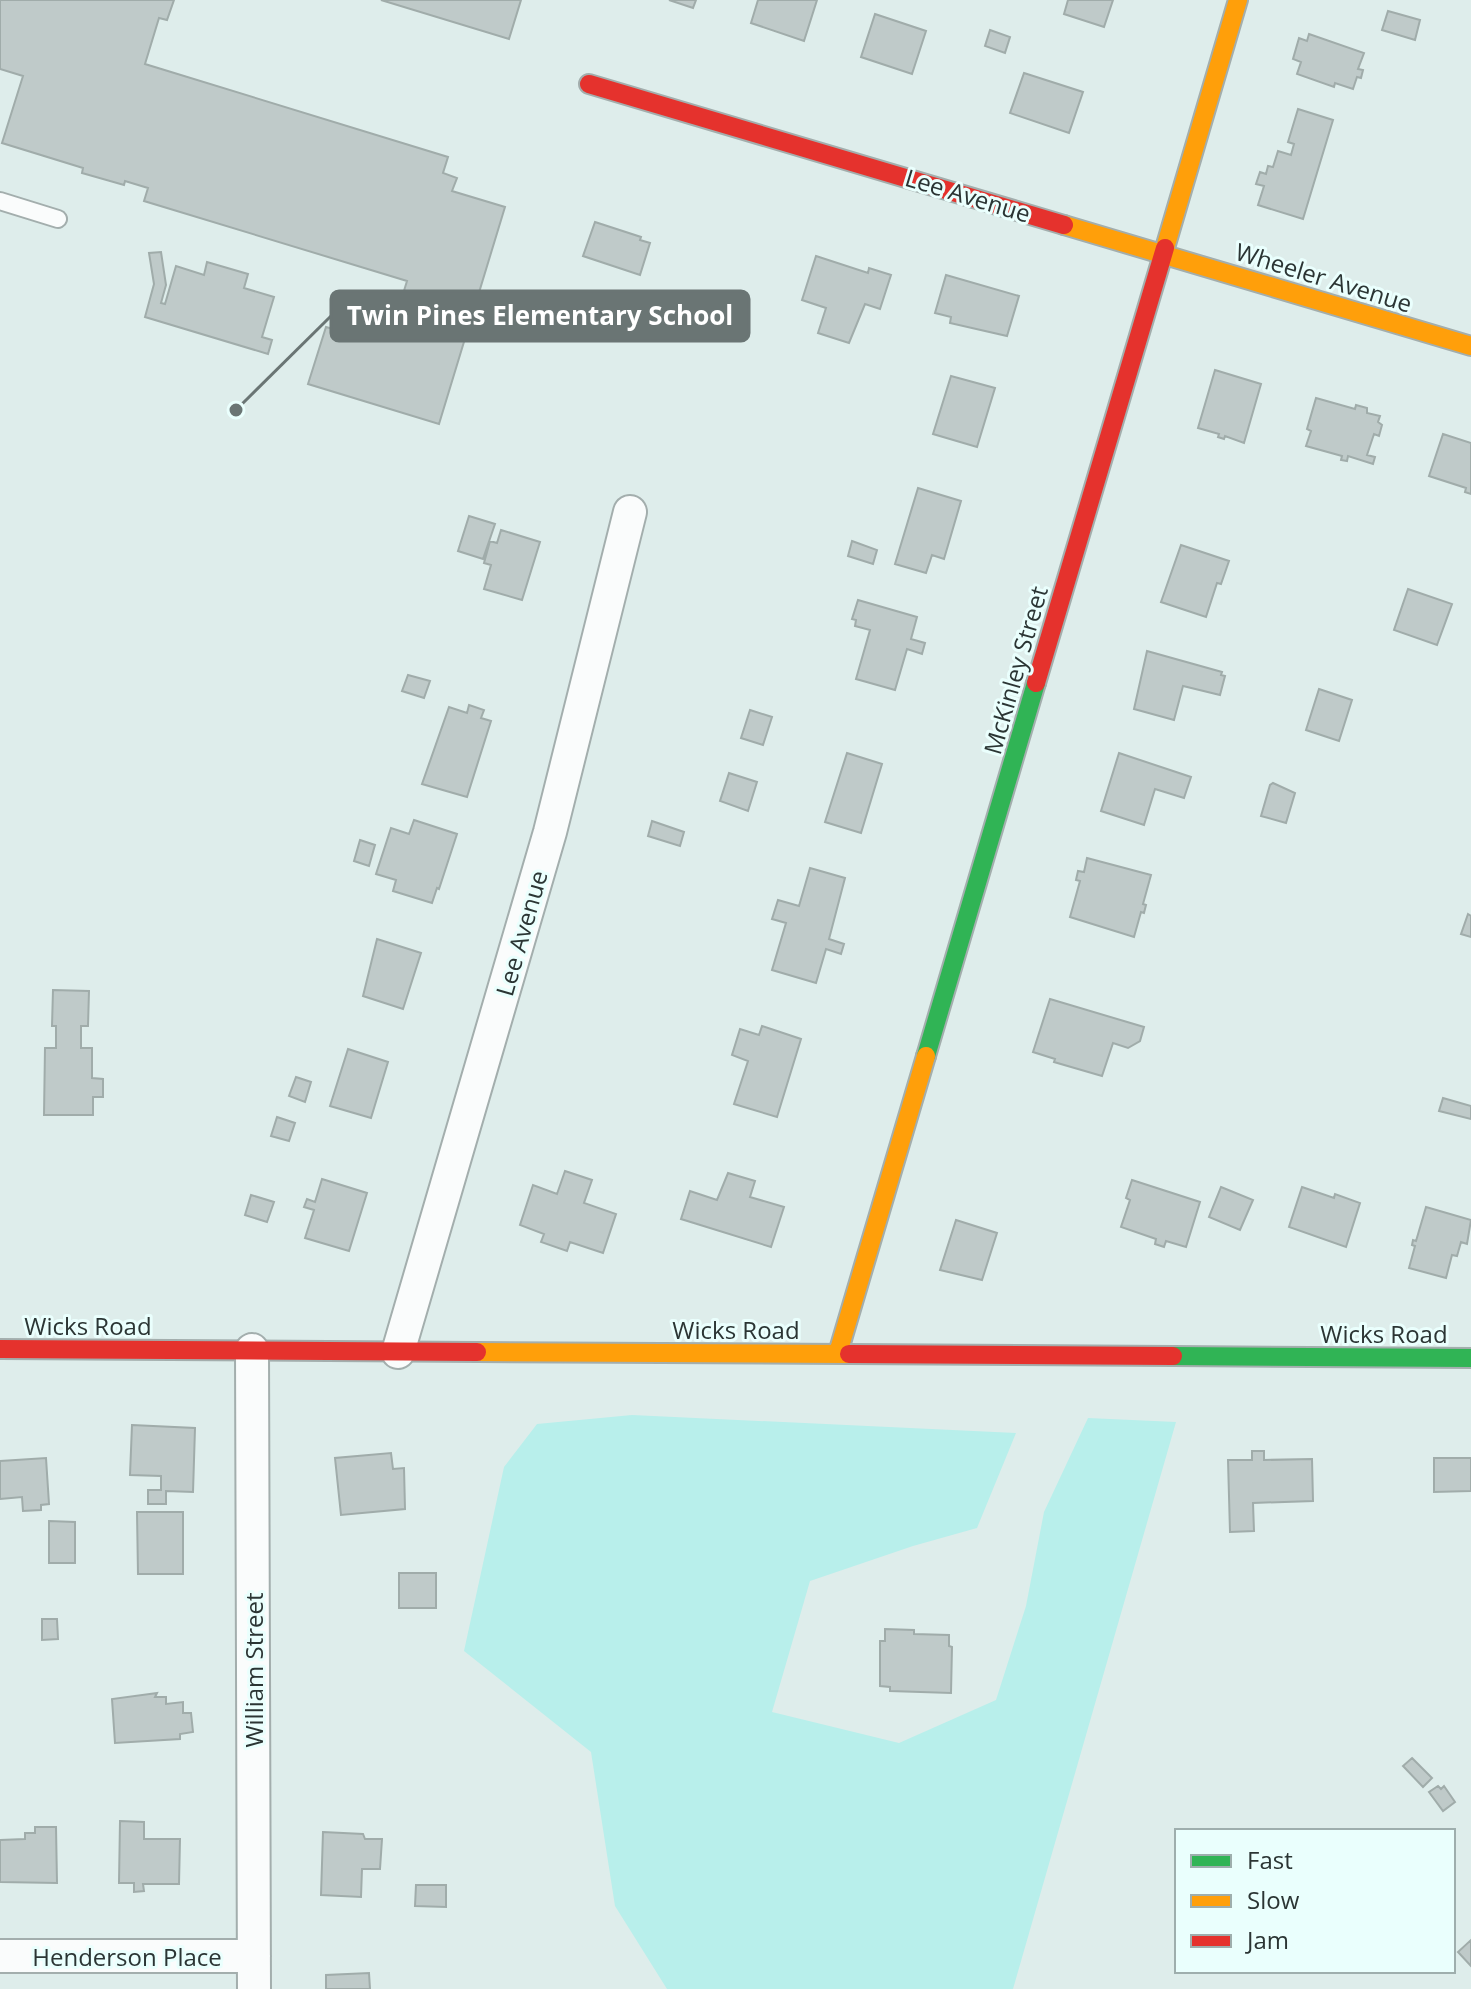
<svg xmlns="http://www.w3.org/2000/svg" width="1471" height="1989" font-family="'Open Sans',sans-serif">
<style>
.green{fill:#b8efeb}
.building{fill:#bfcac9;stroke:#a0acaa;stroke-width:2}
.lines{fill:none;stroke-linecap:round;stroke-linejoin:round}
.lane-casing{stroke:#a3aead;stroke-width:20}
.street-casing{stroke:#a3aead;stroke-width:36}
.fast-casing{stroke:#a3aead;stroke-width:22}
.slow-casing{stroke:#a3aead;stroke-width:22}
.jam-casing{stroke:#a3aead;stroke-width:22}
.lane{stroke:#fafcfc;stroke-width:16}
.street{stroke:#fafcfc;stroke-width:32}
.fast{stroke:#30b455;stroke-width:18}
.slow{stroke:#ff9f0a;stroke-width:18}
.jam{stroke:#e5322d;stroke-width:18}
.labels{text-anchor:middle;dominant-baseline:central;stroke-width:6;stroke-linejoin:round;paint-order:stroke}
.street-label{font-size:24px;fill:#2b3534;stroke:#eafffd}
.leader{fill:none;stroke:#6a7574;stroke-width:3}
.callout-dot{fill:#6a7574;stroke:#eafffd;stroke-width:3}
.callout{fill:#6a7574;stroke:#6a7574;stroke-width:3}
.callout-label{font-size:26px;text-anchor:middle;font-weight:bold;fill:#fff}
</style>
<rect width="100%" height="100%" fill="#deedeb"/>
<!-- green -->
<path class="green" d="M 632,1415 L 1016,1433 L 977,1528 L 913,1546 L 810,1581 L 772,1712 L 899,1743 L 996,1700 L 1026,1606 L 1044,1512 L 1088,1418 L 1176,1422 L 1013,1989 L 667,1989 L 615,1906 L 591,1752 L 464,1651 L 504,1467 L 537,1424 Z"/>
<!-- building -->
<path class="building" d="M 0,0 L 174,0 L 167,20 L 159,18 L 145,64 L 448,157 L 443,173 L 457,178 L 452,191 L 505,207 L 439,424 L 308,384 L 326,327 L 344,332 L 348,319 L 391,333 L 407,281 L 144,201 L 148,188 L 125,181 L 124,185 L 82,173 L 83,168 L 2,143 L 23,76 L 0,69 Z
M 381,0 L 521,0 L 509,39 Z
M 669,0 L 696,0 L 693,8 Z
M 758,0 L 817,0 L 804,41 L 751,23 Z
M 1068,0 L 1113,0 L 1104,27 L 1064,14 Z
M 1388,11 L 1420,20 L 1415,40 L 1382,30 Z
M 875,14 L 926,31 L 912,74 L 861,57 Z
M 990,30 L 1010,37 L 1005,53 L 985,46 Z
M 1309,34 L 1364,53 L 1358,69 L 1363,70 L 1361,78 L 1357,77 L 1353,89 L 1335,83 L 1334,87 L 1297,74 L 1301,62 L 1293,59 L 1299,38 L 1307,41 Z
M 1024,73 L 1083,92 L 1069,133 L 1010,113 Z
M 1298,109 L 1333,120 L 1303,219 L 1258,205 L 1264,186 L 1256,184 L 1260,172 L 1266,174 L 1268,166 L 1273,167 L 1278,151 L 1291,155 L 1294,144 L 1288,142 Z
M 595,222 L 641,237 L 640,240 L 650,243 L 640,275 L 583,256 Z
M 161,252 L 166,285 L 161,303 L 165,304 L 176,266 L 204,275 L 207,262 L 248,274 L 244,288 L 274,297 L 262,337 L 272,340 L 268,354 L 145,317 L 154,284 L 149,253 Z
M 816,256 L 868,273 L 869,268 L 891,275 L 880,309 L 865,304 L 849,343 L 818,333 L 826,308 L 802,300 Z
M 946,275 L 1019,296 L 1007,336 L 950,323 L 951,317 L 935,313 Z
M 1215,370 L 1261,384 L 1244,443 L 1225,436 L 1224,439 L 1218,437 L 1219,434 L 1198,428 Z
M 951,376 L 995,388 L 977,447 L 933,434 Z
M 1316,398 L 1355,409 L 1356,405 L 1367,408 L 1367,413 L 1380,416 L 1378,422 L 1382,425 L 1379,436 L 1374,434 L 1367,455 L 1375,457 L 1373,464 L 1348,456 L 1347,461 L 1341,460 L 1342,456 L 1306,446 L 1311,431 L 1307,429 Z
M 1443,434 L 1471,443 L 1471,494 L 1465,492 L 1466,488 L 1429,476 Z
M 918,488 L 961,501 L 944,559 L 932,555 L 926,573 L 895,564 Z
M 469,516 L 495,524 L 483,559 L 458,551 Z
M 501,530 L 540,542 L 522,600 L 484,589 L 491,565 L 484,563 L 490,541 L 497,543 Z
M 852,541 L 877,550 L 873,564 L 848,556 Z
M 1181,545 L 1229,561 L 1221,584 L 1217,583 L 1206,617 L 1161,602 Z
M 1408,589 L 1452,604 L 1437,645 L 1394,630 Z
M 858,600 L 917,617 L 911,639 L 925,643 L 922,654 L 907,649 L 895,690 L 856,679 L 870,630 L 855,626 L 856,620 L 852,619 Z
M 1147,651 L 1222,672 L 1221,675 L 1225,676 L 1220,695 L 1183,686 L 1174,720 L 1134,709 Z
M 408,675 L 430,681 L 424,698 L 402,691 Z
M 1319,689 L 1352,700 L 1339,741 L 1306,730 Z
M 469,705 L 484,710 L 481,718 L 491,721 L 467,797 L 422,784 L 449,707 L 467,713 Z
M 750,710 L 772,717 L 763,745 L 741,738 Z
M 847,753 L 882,764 L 861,833 L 825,822 Z
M 1119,753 L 1191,777 L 1184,798 L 1155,789 L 1144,825 L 1101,811 Z
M 729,773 L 757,782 L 748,811 L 720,801 Z
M 1273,783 L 1295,793 L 1286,823 L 1261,816 L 1270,785 Z
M 414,820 L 457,834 L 439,889 L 437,888 L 432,903 L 393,891 L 396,880 L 376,874 L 391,828 L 409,834 Z
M 652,821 L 684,832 L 680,846 L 648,836 Z
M 360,840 L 375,845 L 369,866 L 354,861 Z
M 1087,858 L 1151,875 L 1143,904 L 1146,905 L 1144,913 L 1141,912 L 1134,937 L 1070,917 L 1080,881 L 1076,880 L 1078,871 L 1084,872 Z
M 810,868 L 845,878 L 829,939 L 844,944 L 841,954 L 826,949 L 816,983 L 772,970 L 786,923 L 772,919 L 778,900 L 799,906 Z
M 1468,914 L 1471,916 L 1471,937 L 1461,934 Z
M 377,939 L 421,953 L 403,1009 L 363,996 Z
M 53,990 L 89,991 L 88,1026 L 81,1026 L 81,1048 L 92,1048 L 92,1078 L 103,1079 L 103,1097 L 93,1097 L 93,1115 L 44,1115 L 45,1048 L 56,1048 L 56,1026 L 52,1026 Z
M 1050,999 L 1144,1027 L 1140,1041 L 1128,1048 L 1113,1043 L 1102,1076 L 1054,1062 L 1055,1059 L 1033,1052 Z
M 762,1026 L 801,1039 L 777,1117 L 734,1104 L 748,1061 L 732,1055 L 740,1029 L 759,1035 Z
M 348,1049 L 388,1062 L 371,1118 L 330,1106 Z
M 296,1077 L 311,1082 L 305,1102 L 289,1096 Z
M 1443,1098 L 1471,1106 L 1471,1119 L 1439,1111 Z
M 277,1117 L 295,1123 L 289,1141 L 271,1136 Z
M 565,1171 L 592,1180 L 584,1203 L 616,1214 L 603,1253 L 570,1242 L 567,1251 L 541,1242 L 544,1234 L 520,1225 L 533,1185 L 557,1194 Z
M 728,1173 L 755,1181 L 750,1197 L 784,1207 L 771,1247 L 681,1219 L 690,1191 L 717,1200 Z
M 322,1179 L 367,1193 L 349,1251 L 305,1238 L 314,1210 L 304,1207 L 307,1199 L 315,1202 Z
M 1132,1180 L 1200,1202 L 1186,1247 L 1166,1241 L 1164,1247 L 1155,1244 L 1156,1239 L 1121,1227 L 1130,1200 L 1126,1198 Z
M 1221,1187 L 1253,1200 L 1240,1230 L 1209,1217 Z
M 1302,1187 L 1334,1198 L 1335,1194 L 1360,1203 L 1346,1247 L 1289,1227 Z
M 251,1195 L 274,1202 L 267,1222 L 245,1215 Z
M 1426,1207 L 1471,1220 L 1467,1244 L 1461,1242 L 1457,1256 L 1452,1255 L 1446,1278 L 1409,1268 L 1415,1246 L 1412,1245 L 1413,1240 L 1416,1241 Z
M 956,1220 L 997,1233 L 982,1280 L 940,1270 Z
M 132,1425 L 195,1428 L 193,1492 L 166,1491 L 166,1504 L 148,1504 L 148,1490 L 161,1490 L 161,1476 L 130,1475 Z
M 1252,1451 L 1264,1451 L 1264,1460 L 1312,1459 L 1313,1501 L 1253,1503 L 1254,1531 L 1230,1532 L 1228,1460 L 1252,1460 Z
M 391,1453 L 393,1469 L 404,1468 L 405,1509 L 341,1515 L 335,1458 Z
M 46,1458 L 49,1504 L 41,1505 L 41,1510 L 23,1511 L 22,1497 L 0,1499 L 0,1461 Z
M 1434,1458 L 1471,1458 L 1471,1491 L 1434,1492 Z
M 137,1512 L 183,1512 L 183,1574 L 138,1574 Z
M 49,1521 L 75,1522 L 75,1563 L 49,1563 Z
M 399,1573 L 436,1573 L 436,1608 L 399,1608 Z
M 42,1619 L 57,1619 L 58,1639 L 42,1640 Z
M 885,1629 L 914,1630 L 914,1634 L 949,1635 L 949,1646 L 952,1647 L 951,1693 L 890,1691 L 890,1687 L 880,1686 L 880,1641 L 885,1641 Z
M 157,1693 L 155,1697 L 166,1697 L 166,1704 L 183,1702 L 183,1713 L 191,1713 L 193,1732 L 180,1734 L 180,1739 L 115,1743 L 112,1699 Z
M 1412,1758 L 1432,1778 L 1423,1787 L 1403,1766 Z
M 1438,1786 L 1441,1789 L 1444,1786 L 1455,1802 L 1443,1811 L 1429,1792 Z
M 120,1821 L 144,1822 L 144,1839 L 180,1839 L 179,1884 L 143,1884 L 144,1891 L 134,1892 L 134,1883 L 119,1883 Z
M 35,1827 L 56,1827 L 57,1883 L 0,1882 L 0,1840 L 25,1839 L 25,1833 L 35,1833 Z
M 323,1832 L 363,1834 L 365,1839 L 382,1839 L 380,1869 L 362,1869 L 361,1897 L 321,1895 Z
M 416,1885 L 446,1885 L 446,1907 L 415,1906 Z
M 1471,1940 L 1471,1966 L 1458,1952 Z
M 369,1973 L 370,1989 L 326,1989 L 326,1975 Z"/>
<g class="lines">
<!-- lane casing -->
<g class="lane-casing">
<path id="lane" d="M 0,201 L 58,219"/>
</g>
<!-- street casing -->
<g class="street-casing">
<path id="street" d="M 252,1350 L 254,1989
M 398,1352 L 550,832 L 630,512
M 0,1956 L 254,1956"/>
</g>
<!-- fast casing -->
<g class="fast-casing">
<path id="fast" d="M 926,1056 L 1036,683
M 1173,1356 L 1471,1358"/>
</g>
<!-- slow casing -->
<g class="slow-casing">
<path id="slow" d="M 1064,225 L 1471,346
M 1165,248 L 1238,0
M 477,1352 L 849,1354
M 838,1353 L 926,1056"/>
</g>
<!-- jam casing -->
<g class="jam-casing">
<path id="jam" d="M 589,84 L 1064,225
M 1036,683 L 1165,248
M 0,1349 L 477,1352
M 849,1354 L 1173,1356"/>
</g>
<!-- lane -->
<use href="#lane" class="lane"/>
<!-- street -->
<use href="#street" class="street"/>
<!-- fast -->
<use href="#fast" class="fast"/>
<!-- slow -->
<use href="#slow" class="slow"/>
<!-- jam -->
<use href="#jam" class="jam"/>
</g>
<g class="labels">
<!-- street labels -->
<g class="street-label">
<text transform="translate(968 195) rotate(17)">Lee Avenue</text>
<text transform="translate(1324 277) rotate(17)">Wheeler Avenue</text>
<text transform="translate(1015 670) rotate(-74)">McKinley Street</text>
<text transform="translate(521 933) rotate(-74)">Lee Avenue</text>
<text x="88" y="1325">Wicks Road</text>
<text x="736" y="1329">Wicks Road</text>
<text x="1384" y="1333">Wicks Road</text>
<text transform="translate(253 1670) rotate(-90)">William Street</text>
<text x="127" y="1956">Henderson Place</text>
</g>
</g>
<!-- callouts -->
<path class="leader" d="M236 410L331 316"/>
<circle class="callout-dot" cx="236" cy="410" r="8"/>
<rect class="callout" x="331" y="291" width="418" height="50" rx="8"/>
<g class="callout-label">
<text x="540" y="325">Twin Pines Elementary School</text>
</g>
<!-- legend -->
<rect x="1175" y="1829" width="280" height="144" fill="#eafffd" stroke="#9eaead" stroke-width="2"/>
<rect x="1191" y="1855" width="40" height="12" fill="#30b455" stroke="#9eaead" stroke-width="2"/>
<text x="1247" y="1869" font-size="24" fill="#2b3534">Fast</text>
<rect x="1191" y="1895" width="40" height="12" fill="#ff9f0a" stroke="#9eaead" stroke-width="2"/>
<text x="1247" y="1909" font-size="24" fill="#2b3534">Slow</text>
<rect x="1191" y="1935" width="40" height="12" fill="#e5322d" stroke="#9eaead" stroke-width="2"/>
<text x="1247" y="1949" font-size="24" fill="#2b3534">Jam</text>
</svg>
